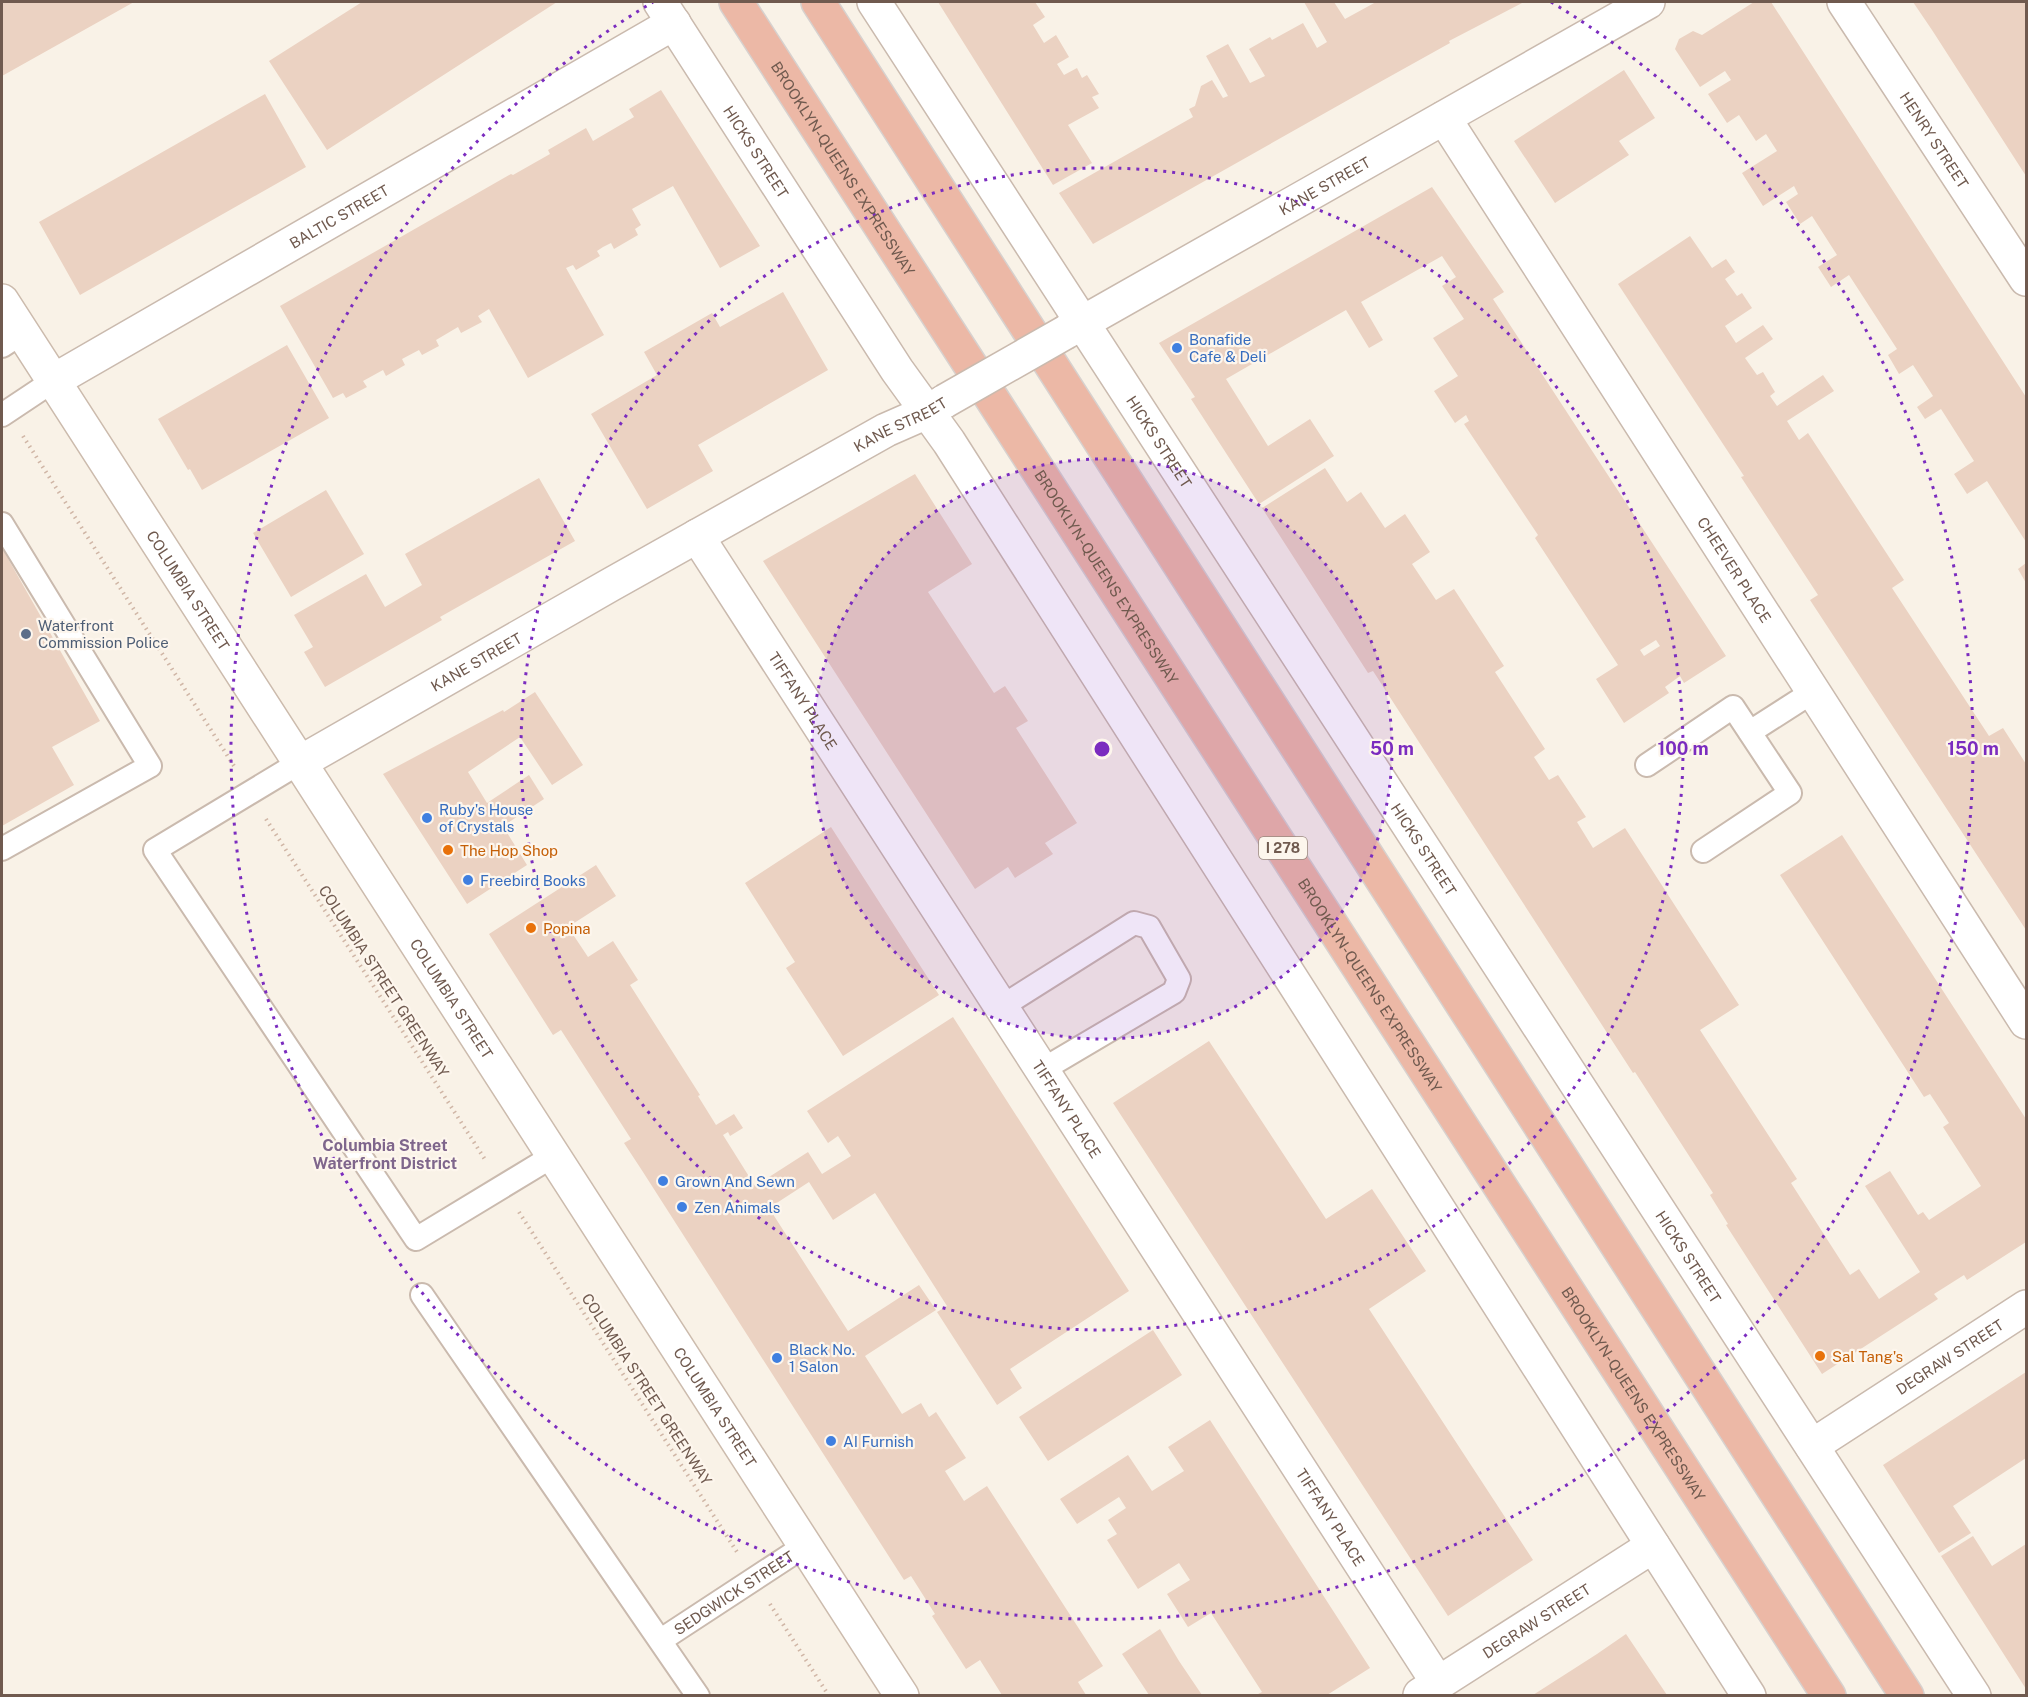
<svg xmlns="http://www.w3.org/2000/svg" width="2028" height="1697" font-family="'Public Sans',sans-serif">
<style>
.building{fill:#ebd2c2;fill-rule:evenodd}
.lines{fill:none;stroke-linecap:round;stroke-linejoin:round}
.service-casing{stroke:#cabaae;stroke-width:26}
.minor-casing{stroke:#cabaae;stroke-width:36}
.tertiary-casing{stroke:#cabaae;stroke-width:36}
.secondary-casing{stroke:#ccbbad;stroke-width:36}
.motorway-casing{stroke:#d7d1ce;stroke-width:36}
.path{stroke:#d0b6a6;stroke-width:4;stroke-dasharray:1.5 4.5;stroke-linecap:butt}
.service{stroke:#fff;stroke-width:22}
.minor{stroke:#fff;stroke-width:33}
.tertiary{stroke:#fff;stroke-width:33}
.secondary{stroke:#fff;stroke-width:33}
.motorway{stroke:#ecb8a6;stroke-width:33}
.minor-bridge-casing{stroke:#cabaae;stroke-width:36;stroke-linecap:butt}
.minor-bridge{stroke:#fff;stroke-width:33}
.ring{fill:none;stroke:#7b2cbf;stroke-width:3;stroke-dasharray:3 6}
.shop-dot{fill:#3f7fe0;stroke:#fdf6ed;stroke-width:2}
.service-dot{fill:#5c6f8a;stroke:#fdf6ed;stroke-width:2}
.food-dot{fill:#e8710a;stroke:#fdf6ed;stroke-width:2}
.labels{text-anchor:middle;dominant-baseline:central;stroke-width:4.5;stroke-linejoin:round;paint-order:stroke}
.shield{fill:#fdf6ed;stroke:#9a897e;stroke-width:1.5}
.shield-label{font-size:14px;font-weight:bold;fill:#705a4f}
.street-label{font-size:15px;fill:#705a4f;stroke:#fdf6ed}
.shop-label{font-size:15px;fill:#366cbe;stroke:#fdf6ed;text-anchor:start}
.service-label{font-size:15px;fill:#4e5e75;stroke:#fdf6ed;text-anchor:start}
.food-label{font-size:15px;fill:#c56008;stroke:#fdf6ed;text-anchor:start}
.neighbourhood-label{font-size:16px;font-weight:bold;fill:#7f668c;stroke:#fdf6ed}
.centre{fill:#7b2cbf;stroke:#fdf6ed;stroke-width:3}
.ring-label{font-size:18px;text-anchor:middle;font-weight:bold;fill:#7b2cbf;stroke:#fdf6ed;stroke-width:4.5;stroke-linejoin:round;paint-order:stroke}
</style>
<rect width="100%" height="100%" fill="#f9f2e7"/>
<!-- building -->
<path class="building" d="M 2,2 L 134,2 L 2,76 Z
M 362,2 L 557,2 L 327,150 L 269,61 Z
M 938,2 L 1018,2 L 1019,3 L 1035,2 L 1045,17 L 1033,25 L 1044,43 L 1056,35 L 1069,57 L 1057,64 L 1064,75 L 1077,68 L 1082,78 L 1087,75 L 1099,94 L 1092,97 L 1099,108 L 1068,125 L 1092,163 L 1053,185 Z
M 1304,2 L 1334,2 L 1345,19 L 1376,2 L 1524,2 L 1449,41 L 1450,43 L 1380,82 L 1093,244 L 1059,193 L 1193,117 L 1189,109 L 1195,106 L 1201,86 L 1212,80 L 1223,98 L 1228,96 L 1206,56 L 1228,44 L 1250,83 L 1265,76 L 1249,49 L 1270,37 L 1272,40 L 1303,23 L 1317,48 L 1327,42 Z
M 1754,2 L 1771,2 L 2026,397 L 2026,542 L 1987,481 L 1967,494 L 1954,474 L 1974,461 L 1941,409 L 1925,419 L 1917,407 L 1933,396 L 1913,365 L 1899,374 L 1888,355 L 1897,349 L 1849,275 L 1831,287 L 1818,267 L 1837,255 L 1812,216 L 1800,224 L 1786,202 L 1798,194 L 1794,186 L 1763,206 L 1742,173 L 1777,151 L 1766,134 L 1756,141 L 1739,115 L 1727,123 L 1708,94 L 1731,80 L 1725,71 L 1700,87 L 1675,49 L 1679,39 L 1693,31 L 1702,35 Z
M 1913,2 L 2026,2 L 2026,176 L 1932,30 Z
M 1624,70 L 1655,118 L 1619,141 L 1629,155 L 1555,203 L 1514,141 Z
M 661,90 L 760,246 L 720,268 L 673,186 L 632,209 L 641,225 L 635,229 L 638,235 L 614,249 L 611,243 L 603,247 L 597,251 L 600,256 L 576,270 L 573,265 L 566,268 L 604,335 L 528,378 L 489,309 L 478,316 L 482,322 L 461,333 L 458,327 L 436,340 L 439,346 L 422,355 L 419,350 L 402,359 L 405,365 L 386,376 L 383,370 L 363,381 L 367,387 L 346,398 L 343,393 L 333,398 L 280,306 L 511,174 L 513,175 L 550,154 L 548,150 L 586,128 L 593,141 L 634,117 L 629,109 Z
M 265,94 L 306,167 L 80,295 L 39,222 Z
M 1432,187 L 1504,292 L 1493,299 L 1726,656 L 1684,683 L 1680,676 L 1665,687 L 1669,693 L 1624,723 L 1596,679 L 1618,665 L 1535,538 L 1538,535 L 1464,424 L 1469,421 L 1466,415 L 1455,423 L 1434,391 L 1458,376 L 1433,338 L 1464,319 L 1442,286 L 1456,277 L 1442,256 L 1361,302 L 1383,340 L 1369,348 L 1346,310 L 1226,379 L 1268,446 L 1310,419 L 1334,456 L 1259,504 L 1191,399 L 1195,397 L 1159,343 ZM 1656,640 L 1660,646 L 1644,656 L 1640,650 Z
M 1690,236 L 1712,268 L 1726,259 L 1735,272 L 1725,279 L 1737,296 L 1742,293 L 1752,308 L 1725,326 L 1736,343 L 1763,325 L 1773,339 L 1745,358 L 1757,375 L 1763,372 L 1775,392 L 1770,396 L 1777,406 L 1823,375 L 1834,391 L 1787,421 L 1799,440 L 1808,433 L 1904,580 L 1892,588 L 1989,736 L 2003,728 L 2026,764 L 2026,930 L 1810,600 L 1818,595 L 1741,477 L 1744,476 L 1618,284 Z
M 783,292 L 828,370 L 698,445 L 713,471 L 647,509 L 591,414 L 657,375 L 644,352 L 712,313 L 720,327 Z
M 287,345 L 329,418 L 202,490 L 190,469 L 188,470 L 158,419 Z
M 1325,468 L 1347,502 L 1361,492 L 1385,528 L 1405,514 L 1430,552 L 1412,564 L 1436,600 L 1454,589 L 1504,666 L 1495,672 L 1545,749 L 1534,757 L 1549,780 L 1558,775 L 1586,817 L 1577,822 L 1593,848 L 1625,828 L 1739,1005 L 1700,1030 L 1797,1179 L 1791,1183 L 1850,1275 L 1859,1269 L 1879,1299 L 1920,1272 L 1865,1186 L 1890,1171 L 1918,1215 L 1923,1212 L 1929,1220 L 1981,1186 L 1943,1127 L 1949,1123 L 1930,1094 L 1924,1097 L 1780,875 L 1842,835 L 2026,1119 L 2026,1242 L 1967,1280 L 1964,1275 L 1934,1294 L 1938,1299 L 1822,1374 L 1726,1225 L 1728,1224 L 1710,1195 L 1713,1193 L 1635,1072 L 1633,1073 L 1373,671 L 1368,673 L 1262,508 Z
M 915,474 L 972,564 L 928,592 L 994,693 L 1005,686 L 1028,721 L 1016,728 L 1077,823 L 1045,843 L 1053,854 L 1015,878 L 1008,867 L 975,889 L 763,561 Z
M 539,478 L 575,541 L 440,617 L 442,620 L 325,687 L 304,652 L 313,647 L 294,615 L 366,574 L 385,607 L 422,585 L 405,554 Z
M 326,490 L 364,554 L 291,597 L 253,533 Z
M 2,548 L 100,721 L 52,747 L 74,785 L 2,826 Z
M 2026,563 L 2026,583 L 2018,569 Z
M 535,692 L 583,765 L 552,785 L 520,737 L 468,772 L 487,803 L 529,775 L 544,799 L 503,826 L 527,865 L 467,904 L 383,774 L 503,710 L 504,712 Z
M 831,827 L 939,995 L 843,1056 L 786,968 L 795,962 L 745,883 Z
M 596,865 L 616,896 L 568,927 L 588,957 L 613,941 L 638,980 L 630,985 L 700,1095 L 698,1096 L 716,1125 L 734,1114 L 743,1128 L 730,1136 L 728,1132 L 723,1135 L 755,1186 L 808,1152 L 822,1174 L 851,1156 L 838,1136 L 828,1143 L 807,1111 L 953,1017 L 1129,1291 L 1010,1369 L 1022,1388 L 997,1405 L 937,1312 L 947,1306 L 875,1193 L 833,1220 L 809,1182 L 769,1208 L 848,1331 L 919,1285 L 936,1310 L 865,1356 L 902,1414 L 921,1403 L 929,1417 L 936,1412 L 966,1458 L 945,1471 L 964,1501 L 987,1486 L 1103,1666 L 1078,1682 L 1086,1695 L 1002,1695 L 980,1660 L 966,1669 L 932,1616 L 935,1614 L 911,1576 L 904,1580 L 643,1172 L 624,1143 L 631,1139 L 561,1030 L 553,1035 L 489,934 Z
M 1209,1041 L 1326,1219 L 1372,1189 L 1426,1271 L 1369,1309 L 1533,1560 L 1448,1616 L 1113,1103 Z
M 1153,1330 L 1182,1375 L 1048,1461 L 1019,1417 Z
M 2026,1372 L 2026,1458 L 1953,1506 L 1971,1533 L 1939,1553 L 1883,1465 Z
M 1210,1420 L 1370,1668 L 1327,1695 L 1256,1695 L 1262,1692 L 1211,1613 L 1188,1627 L 1167,1594 L 1190,1580 L 1179,1563 L 1138,1589 L 1107,1540 L 1117,1534 L 1108,1520 L 1126,1508 L 1119,1497 L 1077,1524 L 1060,1499 L 1128,1455 L 1152,1491 L 1184,1471 L 1168,1447 Z
M 1973,1536 L 1992,1566 L 2026,1544 L 2026,1689 L 1941,1556 Z
M 1160,1629 L 1179,1661 L 1202,1695 L 1149,1695 L 1122,1654 Z
M 1626,1634 L 1667,1695 L 1533,1695 L 1597,1654 Z"/>
<g class="lines">
<!-- service casing -->
<g class="service-casing">
<g id="service">
<path d="M 2,346 L 22,333"/>
<path d="M 2,415 L 53,381"/>
<path d="M 2,524 L 150,766 L 2,849"/>
<path d="M 1750,732 L 1814,691"/>
<path d="M 299,763 L 155,850 L 416,1239 L 553,1156"/>
<path d="M 1647,765 L 1733,707 L 1790,793 L 1703,851"/>
<path d="M 1001,1007 L 1134,923 L 1149,927 L 1179,979 L 1174,992 L 1042,1070"/>
<path d="M 422,1295 L 698,1696"/>
<path id="s1" d="M 661,1640 L 806,1545"/>
</g>
</g>
<!-- minor casing -->
<g class="minor-casing">
<g id="minor">
<path id="s2" d="M 1844,2 L 2026,279"/>
<path id="s3" d="M 1444,118 L 2026,1022"/>
<path id="s4" d="M 1066,332 L 1648,2"/>
<path id="s5" d="M 53,381 L 674,23"/>
<path id="s6" d="M 697,536 L 1438,1683"/>
<path id="s7" d="M 299,763 L 610,585 L 886,430 L 927,412 L 945,401"/>
<path id="s8" d="M 1812,1446 L 2026,1307"/>
<path id="s9" d="M 1420,1695 L 1653,1546"/>
</g>
</g>
<!-- tertiary casing -->
<g class="tertiary-casing">
<g id="tertiary">
<path id="s10" d="M 660,2 L 897,370 L 949,442 L 1749,1696"/>
<path id="s11" d="M 874,2 L 1974,1696"/>
</g>
</g>
<!-- secondary casing -->
<g class="secondary-casing">
<g id="secondary">
<path id="s12" d="M 2,301 L 902,1696"/>
</g>
</g>
<!-- motorway casing -->
<g class="motorway-casing">
<g id="motorway">
<path id="s13" d="M 736,2 L 1829,1696"/>
<path d="M 818,2 L 1907,1696"/>
</g>
</g>
<!-- path -->
<path class="path" d="M 23,436 L 234,766
M 266,819 L 486,1161
M 519,1212 L 737,1552
M 770,1604 L 829,1696"/>
<!-- service -->
<use href="#service" class="service"/>
<!-- minor -->
<use href="#minor" class="minor"/>
<!-- tertiary -->
<use href="#tertiary" class="tertiary"/>
<!-- secondary -->
<use href="#secondary" class="secondary"/>
<!-- motorway -->
<use href="#motorway" class="motorway"/>
<!-- minor-bridge casing -->
<g class="minor-bridge-casing">
<path id="minor-bridge" d="M 945,401 L 1066,332"/>
</g>
<!-- minor-bridge -->
<use href="#minor-bridge" class="minor-bridge"/>
</g>
<!-- distance rings -->
<circle cx="1102" cy="749" r="290" fill="#7b2cbf" fill-opacity=".12"/>
<g class="ring">
<circle cx="1102" cy="749" r="290"/>
<circle cx="1102" cy="749" r="581"/>
<path d="M1551 2A871 871 0 1 1 653 2"/>
</g>
<!-- markers -->
<g class="shop-dot">
<circle cx="1177" cy="348" r="6"/>
<circle cx="427" cy="818" r="6"/>
<circle cx="468" cy="880" r="6"/>
<circle cx="663" cy="1181" r="6"/>
<circle cx="682" cy="1207" r="6"/>
<circle cx="777" cy="1358" r="6"/>
<circle cx="831" cy="1441" r="6"/>
</g>
<circle class="service-dot" cx="26" cy="634" r="6"/>
<g class="food-dot">
<circle cx="448" cy="850" r="6"/>
<circle cx="531" cy="928" r="6"/>
<circle cx="1820" cy="1356" r="6"/>
</g>
<g class="labels">
<!-- shield labels -->
<rect class="shield" x="1259" y="837" width="48" height="22" rx="4.5"/>
<g class="shield-label">
<text x="1283" y="848">I 278</text>
</g>
<!-- street labels -->
<g class="street-label">
<text stroke="none"><textPath href="#s2" startOffset="165">HENRY STREET</textPath></text>
<text stroke="none"><textPath href="#s10" startOffset="178">HICKS STREET</textPath></text>
<text stroke="none"><textPath href="#s13" startOffset="198">BROOKLYN-QUEENS EXPRESSWAY</textPath></text>
<text stroke="none"><textPath href="#s4" startOffset="297">KANE STREET</textPath></text>
<text stroke="none"><textPath href="#s5" startOffset="330">BALTIC STREET</textPath></text>
<text stroke="none"><textPath href="#s7" startOffset="690">KANE STREET</textPath></text>
<text stroke="none"><textPath href="#s11" startOffset="524">HICKS STREET</textPath></text>
<text stroke="none"><textPath href="#s3" startOffset="537">CHEEVER PLACE</textPath></text>
<text stroke="none"><textPath href="#s13" startOffset="684">BROOKLYN-QUEENS EXPRESSWAY</textPath></text>
<text stroke="none"><textPath href="#s12" startOffset="344">COLUMBIA STREET</textPath></text>
<text stroke="none"><textPath href="#s7" startOffset="204">KANE STREET</textPath></text>
<text stroke="none"><textPath href="#s6" startOffset="196">TIFFANY PLACE</textPath></text>
<text stroke="none"><textPath href="#s11" startOffset="1010">HICKS STREET</textPath></text>
<text transform="translate(384 981) rotate(57)">COLUMBIA STREET GREENWAY</text>
<text stroke="none"><textPath href="#s13" startOffset="1170">BROOKLYN-QUEENS EXPRESSWAY</textPath></text>
<text stroke="none"><textPath href="#s12" startOffset="830">COLUMBIA STREET</textPath></text>
<text stroke="none"><textPath href="#s6" startOffset="682">TIFFANY PLACE</textPath></text>
<text stroke="none"><textPath href="#s11" startOffset="1496">HICKS STREET</textPath></text>
<text stroke="none"><textPath href="#s8" startOffset="164">DEGRAW STREET</textPath></text>
<text transform="translate(647 1389) rotate(57)">COLUMBIA STREET GREENWAY</text>
<text stroke="none"><textPath href="#s13" startOffset="1656">BROOKLYN-QUEENS EXPRESSWAY</textPath></text>
<text stroke="none"><textPath href="#s12" startOffset="1316">COLUMBIA STREET</textPath></text>
<text stroke="none"><textPath href="#s6" startOffset="1168">TIFFANY PLACE</textPath></text>
<text stroke="none"><textPath href="#s1" startOffset="87">SEDGWICK STREET</textPath></text>
<text stroke="none"><textPath href="#s9" startOffset="138">DEGRAW STREET</textPath></text>
</g>
<!-- shop labels -->
<g class="shop-label">
<text x="1189" y="339">Bonafide<tspan x="1189" dy="17">Cafe &amp; Deli</tspan></text>
<text x="439" y="809">Ruby's House<tspan x="439" dy="17">of Crystals</tspan></text>
<text x="480" y="880">Freebird Books</text>
<text x="675" y="1181">Grown And Sewn</text>
<text x="694" y="1207">Zen Animals</text>
<text x="789" y="1349">Black No.<tspan x="789" dy="17">1 Salon</tspan></text>
<text x="843" y="1441">AI Furnish</text>
</g>
<!-- service labels -->
<g class="service-label">
<text x="38" y="625">Waterfront<tspan x="38" dy="17">Commission Police</tspan></text>
</g>
<!-- food labels -->
<g class="food-label">
<text x="460" y="850">The Hop Shop</text>
<text x="543" y="928">Popina</text>
<text x="1832" y="1356">Sal Tang's</text>
</g>
<!-- neighbourhood labels -->
<g class="neighbourhood-label">
<text x="385" y="1145">Columbia Street<tspan x="385" dy="18">Waterfront District</tspan></text>
</g>
</g>
<circle cx="1102" cy="749" r="9" class="centre"/>
<g class="ring-label">
<text x="1392" y="755">50 m</text>
<text x="1683" y="755">100 m</text>
<text x="1973" y="755">150 m</text>
</g>
<!-- border -->
<rect width="2028" height="1697" fill="none" stroke="#705a4f" stroke-width="6"/>
</svg>
